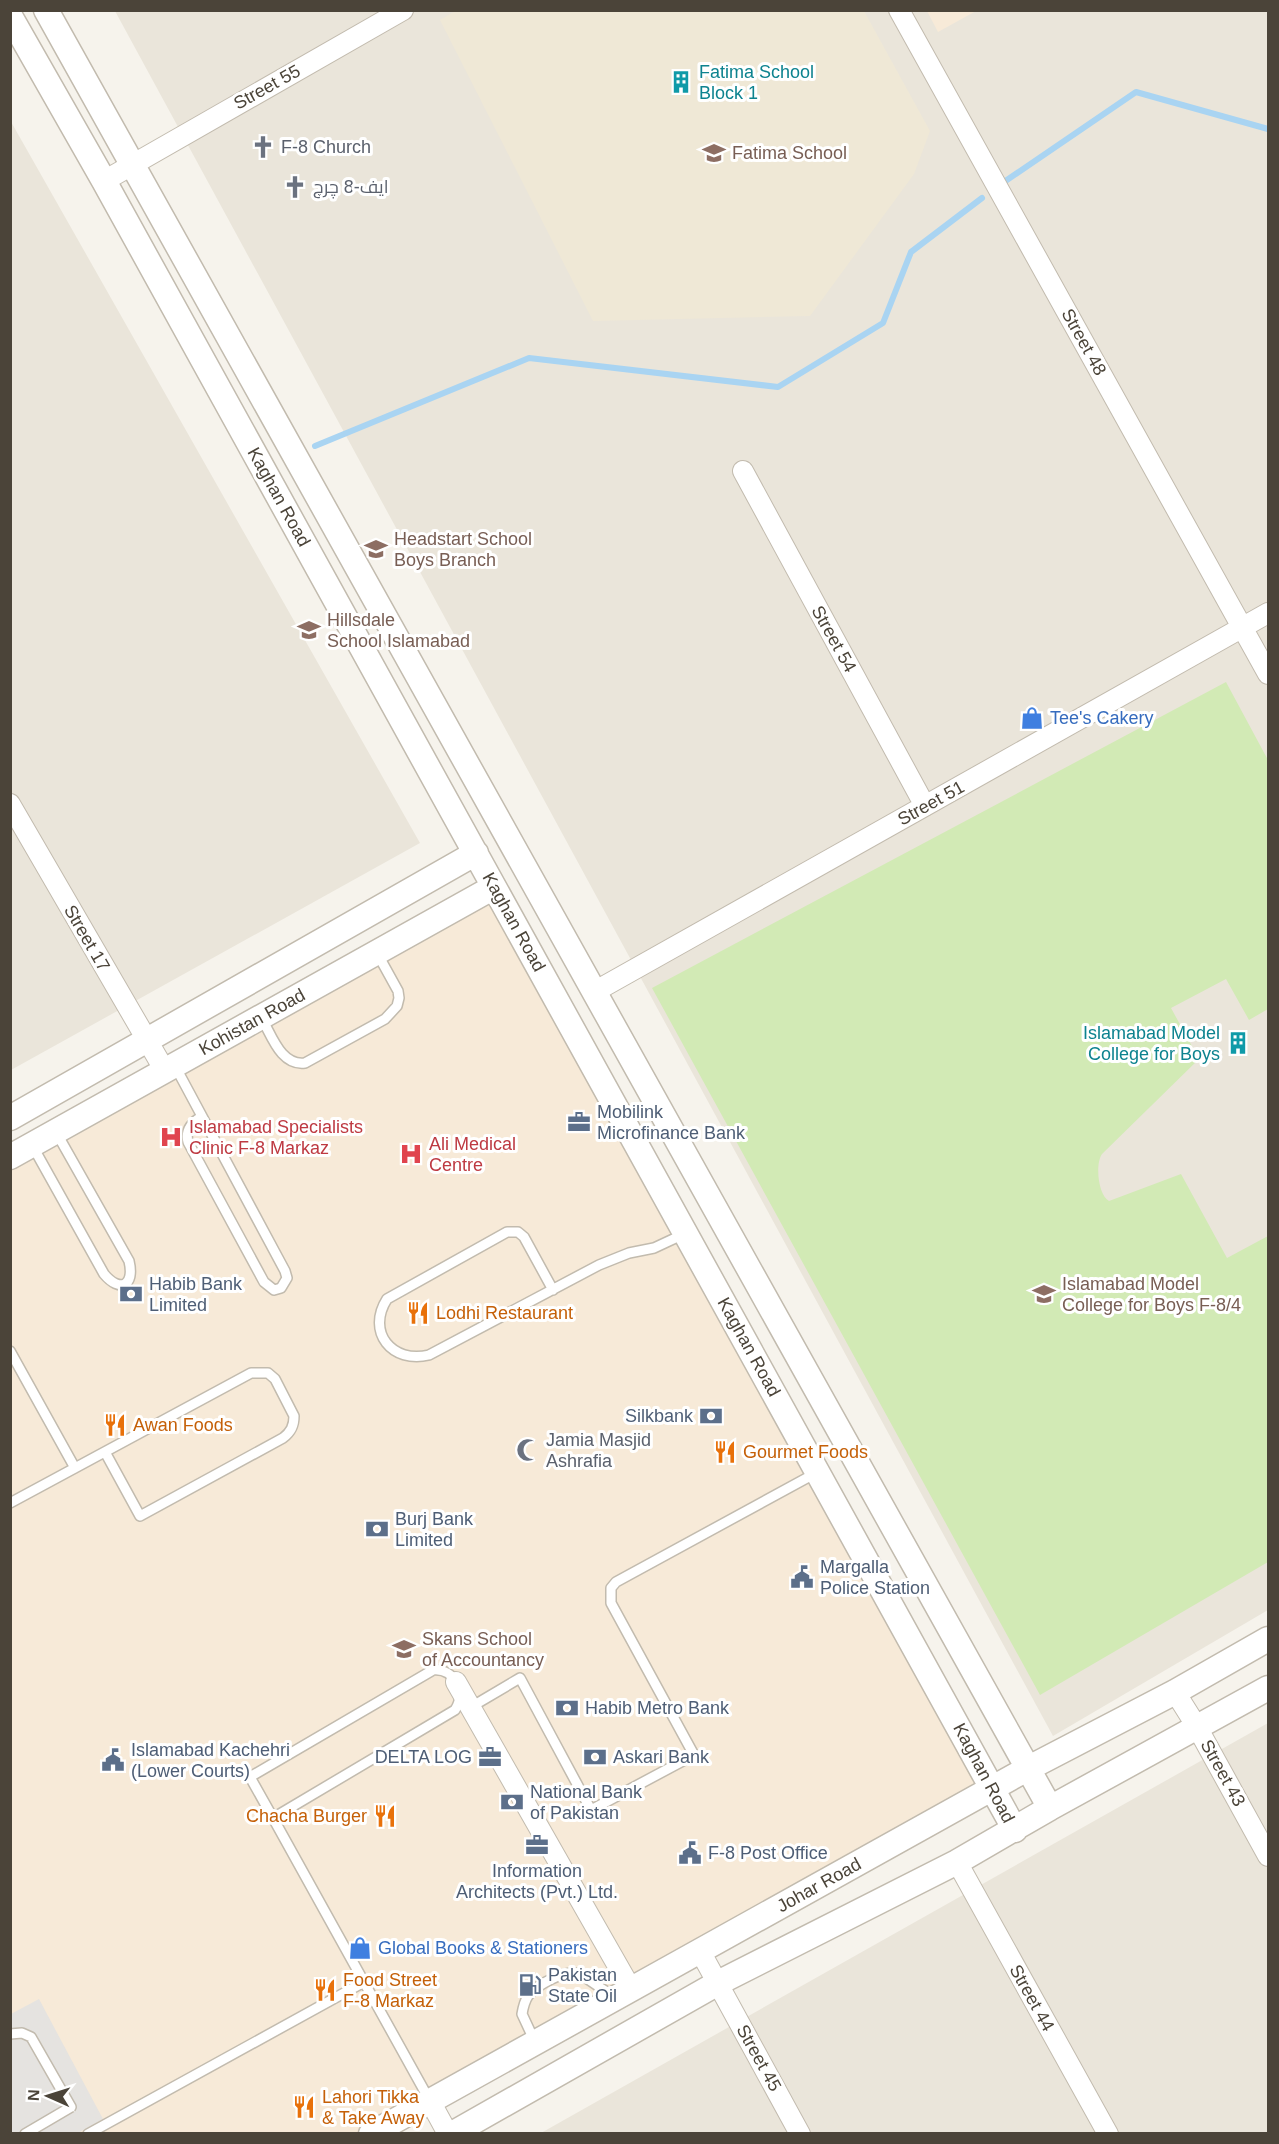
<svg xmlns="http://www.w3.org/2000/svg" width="1279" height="2144" font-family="Helvetica,Cairo,sans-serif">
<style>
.residential{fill:#eae5da}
.commercial{fill:#f7ead8}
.education{fill:#efe8d6}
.green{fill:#d2eab5}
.parking{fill:#e5e3e0}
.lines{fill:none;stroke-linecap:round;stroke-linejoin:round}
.stream{stroke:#a9d4f2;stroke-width:6}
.service-casing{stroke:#c2bbae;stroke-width:12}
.minor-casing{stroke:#c2bbae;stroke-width:22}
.tertiary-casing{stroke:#c2bbae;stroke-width:27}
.service{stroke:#fff;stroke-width:9}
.minor{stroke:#fff;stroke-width:20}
.tertiary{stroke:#fff;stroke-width:24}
.labels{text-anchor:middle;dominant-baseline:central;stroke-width:6;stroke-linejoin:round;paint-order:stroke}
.culture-label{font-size:18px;fill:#0d838f;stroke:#fff;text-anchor:start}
.street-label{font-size:18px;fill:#4b4439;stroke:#fff}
.worship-label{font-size:18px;fill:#5b616d;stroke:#fff;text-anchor:start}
.education-label{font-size:18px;fill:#785e54;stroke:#fff;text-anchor:start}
.shop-label{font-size:18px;fill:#366cbe;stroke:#fff;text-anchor:start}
.service-label{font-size:18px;fill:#4e5e75;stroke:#fff;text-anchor:start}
.health-label{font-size:18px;fill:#be3a42;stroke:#fff;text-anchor:start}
.food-label{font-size:18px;fill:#c56008;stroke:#fff;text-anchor:start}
</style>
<rect width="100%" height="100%" fill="#f6f3ec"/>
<!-- residential -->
<path class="residential" d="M 115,11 L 1268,11 L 1268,1610 L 1053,1736 Z
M 10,120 L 420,843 L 11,1070 L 10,1070 Z
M 1268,1723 L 1268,2133 L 541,2133 Z"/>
<!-- commercial -->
<path class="commercial" d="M 927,11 L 976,11 L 938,32 Z
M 494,887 L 992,1788 L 371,2133 L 11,2133 L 10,1157 Z"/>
<!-- education -->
<path class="education" d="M 457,10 L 864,11 L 930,131 L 914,174 L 810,316 L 593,321 L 440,20 Z"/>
<!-- green -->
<path class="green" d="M 1226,682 L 1268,760 L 1268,1009 L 1249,1020 L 1226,979 L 1171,1008 L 1199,1059 L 1102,1154 C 1095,1164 1098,1195 1109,1201 L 1181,1174 L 1227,1258 L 1268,1236 L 1268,1562 L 1040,1695 L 652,988 Z"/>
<!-- parking -->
<path class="parking" d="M 39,1999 L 103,2119 L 78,2133 L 11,2134 L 11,2014 Z"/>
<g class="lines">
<!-- stream -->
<path class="stream" d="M 1004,182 L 1136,92 L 1268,129
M 315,446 L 529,358 L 778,387 L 883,323 L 911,252 L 982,198"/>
<!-- service casing -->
<g class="service-casing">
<path id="service" d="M 262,1019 C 272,1036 281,1066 305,1063 L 385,1019 L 397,1006 L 399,998 L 398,991 L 377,953
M 175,1066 L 285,1271 L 287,1278 L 281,1288 L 274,1290 L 264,1282 L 188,1142 C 185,1130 191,1123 201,1117
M 32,1145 L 104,1274 C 120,1293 135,1286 129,1261 L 56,1132
M 553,1290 L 524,1237 L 518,1232 L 507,1232 L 387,1299 C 366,1332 392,1364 429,1355 L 599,1265 L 629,1253 L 654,1248 L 684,1234
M 10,1351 L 75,1468
M 10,1503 L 251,1373 L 268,1373 L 275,1379 L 294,1416 C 294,1426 291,1432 283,1438 L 140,1516 L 105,1452
M 471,1707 L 520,1678 L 591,1810 L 694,1755 L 611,1603 L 611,1588 L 616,1582 L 816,1473
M 273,1818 L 455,1710 C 467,1692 454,1668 433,1670 L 250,1777 L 273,1818 L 430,2101
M 10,2034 L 22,2033 L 31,2037 L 71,2107 L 25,2134
M 535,2042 L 522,2014 C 523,2008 524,2002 528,1996 C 535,1986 565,1969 578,1974 C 592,1979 600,1991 615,1995
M 88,2134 L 364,1982"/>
</g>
<!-- minor casing -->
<g class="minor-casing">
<path id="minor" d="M 899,10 L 1268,674
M 104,181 L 403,10
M 743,471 L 925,806
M 10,804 L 165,1071
M 594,992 L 1268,613
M 456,1682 L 631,1989
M 1175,1692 L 1197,1727 L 1268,1856
M 957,1862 L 1108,2134
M 700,1951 L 800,2134
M 430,2101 L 448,2134"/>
</g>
<!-- tertiary casing -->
<g class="tertiary-casing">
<path id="tertiary" d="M 46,10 L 1050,1808
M 10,16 L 104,181 L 1015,1830
M 10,1118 L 476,853
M 10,1157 L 494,887
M 371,2134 L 1027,1769 L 1175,1692 L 1268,1639
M 452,2134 L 718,1983 L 957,1862 L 1050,1808 L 1268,1688"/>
</g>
<!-- service -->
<use href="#service" class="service"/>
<!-- minor -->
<use href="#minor" class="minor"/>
<!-- tertiary -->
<use href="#tertiary" class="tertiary"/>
</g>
<!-- icons -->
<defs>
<g id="building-bare" transform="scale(1.8)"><path d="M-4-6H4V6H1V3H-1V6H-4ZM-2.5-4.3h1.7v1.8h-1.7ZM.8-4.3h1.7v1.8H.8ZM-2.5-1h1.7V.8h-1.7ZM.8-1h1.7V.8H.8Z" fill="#0f9aa8" stroke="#fff" stroke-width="2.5" paint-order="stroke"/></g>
<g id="church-bare" transform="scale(1.8)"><path d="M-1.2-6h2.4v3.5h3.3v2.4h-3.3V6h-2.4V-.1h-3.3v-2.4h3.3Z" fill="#6b7280" stroke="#fff" stroke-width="2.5" paint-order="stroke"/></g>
<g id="school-bare" transform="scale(1.8)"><path d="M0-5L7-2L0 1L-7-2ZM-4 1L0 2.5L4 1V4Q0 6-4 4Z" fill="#8d6e63" stroke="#fff" stroke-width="2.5" paint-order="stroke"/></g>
<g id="shop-bare" transform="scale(1.8)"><path d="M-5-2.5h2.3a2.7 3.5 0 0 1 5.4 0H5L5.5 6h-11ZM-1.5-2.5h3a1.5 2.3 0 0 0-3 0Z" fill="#3f7fe0" stroke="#fff" stroke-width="2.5" paint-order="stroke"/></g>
<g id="office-bare" transform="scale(1.8)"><path d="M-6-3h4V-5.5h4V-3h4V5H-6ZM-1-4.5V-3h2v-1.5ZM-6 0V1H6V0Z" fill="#5c6f8a" stroke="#fff" stroke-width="2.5" paint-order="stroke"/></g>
<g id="hospital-bare" transform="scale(1.8)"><path d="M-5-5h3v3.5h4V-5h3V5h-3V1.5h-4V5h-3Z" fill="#e0444e" stroke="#fff" stroke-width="2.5" paint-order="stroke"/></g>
<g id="bank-bare" transform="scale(1.8)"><path d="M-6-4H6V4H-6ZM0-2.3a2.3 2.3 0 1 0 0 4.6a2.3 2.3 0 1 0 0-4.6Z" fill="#5c6f8a" stroke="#fff" stroke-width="2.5" paint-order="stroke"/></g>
<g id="university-bare" transform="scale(1.8)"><path d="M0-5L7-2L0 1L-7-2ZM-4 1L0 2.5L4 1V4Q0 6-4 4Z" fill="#8d6e63" stroke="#fff" stroke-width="2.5" paint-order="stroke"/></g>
<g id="restaurant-bare" transform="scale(1.8)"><path d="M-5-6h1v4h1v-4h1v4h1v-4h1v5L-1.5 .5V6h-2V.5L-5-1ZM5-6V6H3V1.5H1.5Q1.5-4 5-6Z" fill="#e8710a" stroke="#fff" stroke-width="2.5" paint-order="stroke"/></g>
<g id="mosque-bare" transform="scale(1.8)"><path d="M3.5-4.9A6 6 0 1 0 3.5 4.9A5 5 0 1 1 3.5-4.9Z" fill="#6b7280" stroke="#fff" stroke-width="2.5" paint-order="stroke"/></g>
<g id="civic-bare" transform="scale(1.8)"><path d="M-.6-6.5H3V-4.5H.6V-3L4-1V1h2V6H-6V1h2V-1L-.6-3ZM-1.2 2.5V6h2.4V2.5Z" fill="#5c6f8a" stroke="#fff" stroke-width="2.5" paint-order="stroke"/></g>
<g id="fuel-bare" transform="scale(1.8)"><path d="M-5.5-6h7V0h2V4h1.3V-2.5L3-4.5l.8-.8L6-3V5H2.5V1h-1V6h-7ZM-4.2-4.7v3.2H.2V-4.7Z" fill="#5c6f8a" stroke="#fff" stroke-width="2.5" paint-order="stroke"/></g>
</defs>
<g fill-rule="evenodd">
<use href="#building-bare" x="681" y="82"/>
<use href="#church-bare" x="263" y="147"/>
<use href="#school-bare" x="714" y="153"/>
<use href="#church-bare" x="295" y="187"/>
<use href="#school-bare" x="376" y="549"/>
<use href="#school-bare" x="309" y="630"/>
<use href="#shop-bare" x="1032" y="718"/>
<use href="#building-bare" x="1238" y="1043"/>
<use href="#office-bare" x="579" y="1122"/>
<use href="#hospital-bare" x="171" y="1137"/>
<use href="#hospital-bare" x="411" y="1154"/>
<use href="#bank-bare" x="131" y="1294"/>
<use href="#university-bare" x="1044" y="1294"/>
<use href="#restaurant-bare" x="418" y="1313"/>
<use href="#bank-bare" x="711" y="1416"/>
<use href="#restaurant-bare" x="115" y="1425"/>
<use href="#mosque-bare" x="528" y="1450"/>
<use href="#restaurant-bare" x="725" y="1452"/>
<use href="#bank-bare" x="377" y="1529"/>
<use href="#civic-bare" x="802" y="1577"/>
<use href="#school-bare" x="404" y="1649"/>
<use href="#bank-bare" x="567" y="1708"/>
<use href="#office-bare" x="490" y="1757"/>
<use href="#bank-bare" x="595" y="1757"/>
<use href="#civic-bare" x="113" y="1760"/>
<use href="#bank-bare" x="512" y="1802"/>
<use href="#restaurant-bare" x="385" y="1816"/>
<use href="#office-bare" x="537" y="1845"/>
<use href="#civic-bare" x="690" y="1853"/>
<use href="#shop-bare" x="360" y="1948"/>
<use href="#fuel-bare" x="530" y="1985"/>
<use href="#restaurant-bare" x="325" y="1990"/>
<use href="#restaurant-bare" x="304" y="2107"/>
</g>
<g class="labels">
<!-- culture labels -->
<g class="culture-label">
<text x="699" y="72">Fatima School<tspan x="699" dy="21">Block 1</tspan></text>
<text x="1220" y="1033" text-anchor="end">Islamabad Model<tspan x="1220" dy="21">College for Boys</tspan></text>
</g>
<!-- street labels -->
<g class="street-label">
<text transform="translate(267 87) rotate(-29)">Street 55</text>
<text transform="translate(1084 342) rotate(61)">Street 48</text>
<text transform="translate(279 497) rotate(61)">Kaghan Road</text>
<text transform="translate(834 639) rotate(61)">Street 54</text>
<text transform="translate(931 803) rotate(-29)">Street 51</text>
<text transform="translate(514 922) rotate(61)">Kaghan Road</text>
<text transform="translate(87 938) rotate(60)">Street 17</text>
<text transform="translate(252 1022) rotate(-29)">Kohistan Road</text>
<text transform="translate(749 1347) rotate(61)">Kaghan Road</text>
<text transform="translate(984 1773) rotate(62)">Kaghan Road</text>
<text transform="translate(1223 1773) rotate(61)">Street 43</text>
<text transform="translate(819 1885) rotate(-29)">Johar Road</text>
<text transform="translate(1032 1998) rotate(61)">Street 44</text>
<text transform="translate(759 2058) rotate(61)">Street 45</text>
</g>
<!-- worship labels -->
<g class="worship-label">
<text x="281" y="147">F-8 Church</text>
<text x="313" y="187">ایف-8 چرچ</text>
<text x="546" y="1440">Jamia Masjid<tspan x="546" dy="21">Ashrafia</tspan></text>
</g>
<!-- education labels -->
<g class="education-label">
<text x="732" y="153">Fatima School</text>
<text x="394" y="539">Headstart School<tspan x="394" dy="21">Boys Branch</tspan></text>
<text x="327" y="620">Hillsdale<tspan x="327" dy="21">School Islamabad</tspan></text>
<text x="1062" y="1284">Islamabad Model<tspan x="1062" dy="21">College for Boys F-8/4</tspan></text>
<text x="422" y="1639">Skans School<tspan x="422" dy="21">of Accountancy</tspan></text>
</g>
<!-- shop labels -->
<g class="shop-label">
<text x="1050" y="718">Tee's Cakery</text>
<text x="378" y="1948">Global Books &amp; Stationers</text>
</g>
<!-- service labels -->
<g class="service-label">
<text x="597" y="1112">Mobilink<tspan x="597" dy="21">Microfinance Bank</tspan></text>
<text x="149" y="1284">Habib Bank<tspan x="149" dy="21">Limited</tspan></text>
<text x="693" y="1416" text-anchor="end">Silkbank</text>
<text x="395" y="1519">Burj Bank<tspan x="395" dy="21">Limited</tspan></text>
<text x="820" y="1567">Margalla<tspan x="820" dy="21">Police Station</tspan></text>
<text x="585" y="1708">Habib Metro Bank</text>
<text x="131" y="1750">Islamabad Kachehri<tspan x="131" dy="21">(Lower Courts)</tspan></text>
<text x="472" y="1757" text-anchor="end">DELTA LOG</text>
<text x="613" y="1757">Askari Bank</text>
<text x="530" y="1792">National Bank<tspan x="530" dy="21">of Pakistan</tspan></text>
<text x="708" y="1853">F-8 Post Office</text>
<text x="537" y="1871" text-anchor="middle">Information<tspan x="537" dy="21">Architects (Pvt.) Ltd.</tspan></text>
<text x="548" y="1975">Pakistan<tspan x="548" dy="21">State Oil</tspan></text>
</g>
<!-- health labels -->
<g class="health-label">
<text x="189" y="1127">Islamabad Specialists<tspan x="189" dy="21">Clinic F-8 Markaz</tspan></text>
<text x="429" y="1144">Ali Medical<tspan x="429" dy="21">Centre</tspan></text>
</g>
<!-- food labels -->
<g class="food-label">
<text x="436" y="1313">Lodhi Restaurant</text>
<text x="133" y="1425">Awan Foods</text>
<text x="743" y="1452">Gourmet Foods</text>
<text x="367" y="1816" text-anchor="end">Chacha Burger</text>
<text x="343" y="1980">Food Street<tspan x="343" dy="21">F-8 Markaz</tspan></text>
<text x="322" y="2097">Lahori Tikka<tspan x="322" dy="21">&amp; Take Away</tspan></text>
</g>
</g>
<!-- border -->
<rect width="1279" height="2144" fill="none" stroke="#4b4439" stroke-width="24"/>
<!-- north arrow -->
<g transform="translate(48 2096) rotate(273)" stroke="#ffffff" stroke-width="4.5" paint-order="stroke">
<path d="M0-4.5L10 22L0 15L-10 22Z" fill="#4b4439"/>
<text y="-9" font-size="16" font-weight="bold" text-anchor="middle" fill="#4b4439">N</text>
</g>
</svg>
